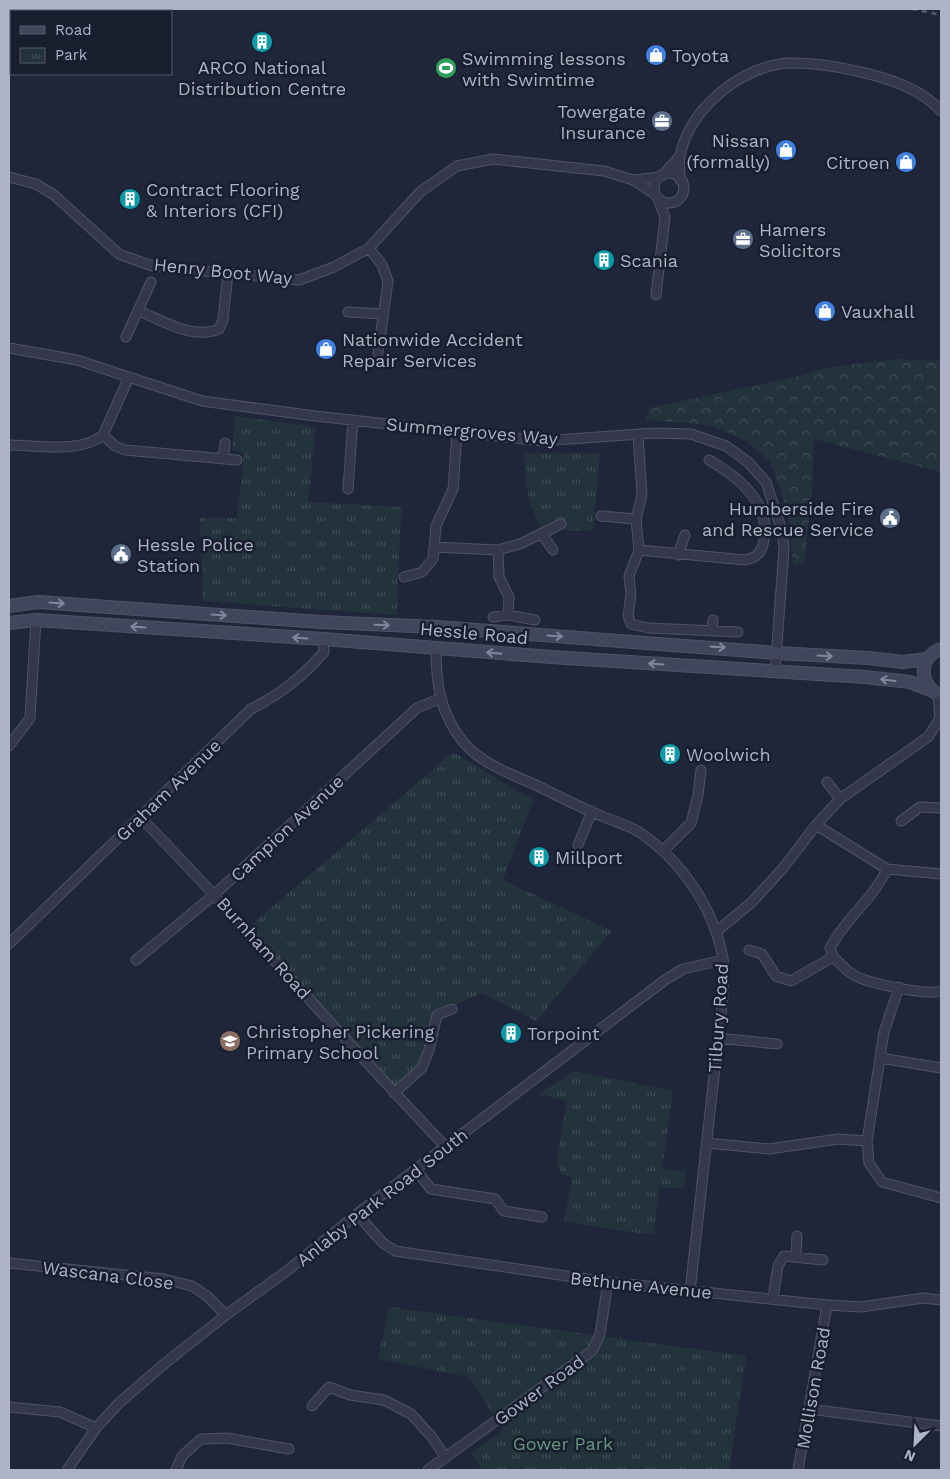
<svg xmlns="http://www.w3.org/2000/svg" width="950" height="1479" font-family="'Work Sans',sans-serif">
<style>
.forest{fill:url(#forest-crowns)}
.park{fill:url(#park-tufts)}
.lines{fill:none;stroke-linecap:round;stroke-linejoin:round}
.street-casing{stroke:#4e5365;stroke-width:11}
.secondary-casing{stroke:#4e5365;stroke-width:14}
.street{stroke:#34384a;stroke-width:9}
.secondary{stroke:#41465d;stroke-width:12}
.rail{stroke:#555b72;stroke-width:2.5;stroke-dasharray:5 5;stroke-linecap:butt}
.oneway{stroke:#82879d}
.labels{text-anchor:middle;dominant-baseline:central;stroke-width:5;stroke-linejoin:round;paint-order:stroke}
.poi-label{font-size:18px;fill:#aeb3c7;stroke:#191e2f;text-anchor:start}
.street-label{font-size:18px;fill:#aeb3c7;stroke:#191e2f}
.park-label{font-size:18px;fill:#64987b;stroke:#191e2f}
</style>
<defs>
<pattern id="forest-crowns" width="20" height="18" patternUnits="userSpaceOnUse" patternTransform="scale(1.25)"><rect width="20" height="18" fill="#22333b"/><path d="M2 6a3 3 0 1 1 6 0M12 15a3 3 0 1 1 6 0" fill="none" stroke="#404e56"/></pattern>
<pattern id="park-tufts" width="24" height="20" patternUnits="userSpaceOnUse" patternTransform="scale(1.25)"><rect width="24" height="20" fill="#22333b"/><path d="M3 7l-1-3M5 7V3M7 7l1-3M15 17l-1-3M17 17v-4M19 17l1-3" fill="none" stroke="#404e56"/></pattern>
</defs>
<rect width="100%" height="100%" fill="#20263a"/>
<!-- forest -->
<path class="forest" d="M 898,359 L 941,361 L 941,472 L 814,439 L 812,494 L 804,562 L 793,566 L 788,512 L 770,461 L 743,439 L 710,425 L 646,420 L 649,408 L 800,376 L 825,368 Z"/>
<!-- park -->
<path class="park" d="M 235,416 L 316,427 L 308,502 L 402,507 C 399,543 398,579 397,615 L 203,601 L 200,518 L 237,518 L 244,453 L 232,450 Z
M 524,453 L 600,453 L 593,530 L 565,531 L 561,518 L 541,528 C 527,500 525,484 524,453 Z
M 453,752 L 533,800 L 503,880 L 612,931 L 536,1021 L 482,993 L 433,1014 L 424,1049 L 416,1067 L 388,1092 L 243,932 Z
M 574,1071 L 673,1091 L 662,1169 L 686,1172 L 684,1189 L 659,1187 L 654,1235 L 564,1222 L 572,1177 L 562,1174 L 556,1163 L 567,1101 L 539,1094 Z
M 389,1307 L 746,1356 L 729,1470 L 483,1470 L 471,1454 L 503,1430 L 468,1377 L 378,1359 Z"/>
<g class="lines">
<!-- street casing -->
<g class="street-casing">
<path id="street" d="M654 188a15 15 0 1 1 30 0a15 15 0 1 1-30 0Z
M 663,175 L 680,156
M 9,177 L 36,184 L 54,195 L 119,254 L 152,266 L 299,280 L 334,267 L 369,248 L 420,192 L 457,166 L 493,159 L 604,171 L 633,180 L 656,195
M 633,180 L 659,177
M 680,180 C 680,172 679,164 680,157 C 687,109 745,63 792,63 C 813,63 835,66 856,71 C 885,77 921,88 941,111
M 369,248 L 382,265 L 388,281 L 378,353
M 656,295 L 665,217 L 658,199
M 139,311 C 163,321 193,340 219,329 L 223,320 L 228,273
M 348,312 L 382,314
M 126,337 L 151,282
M 9,348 L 77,360 L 202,401 L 315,416 L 542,441 L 654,433 L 691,434 L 726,446 L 748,462 L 766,482 L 782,531 L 784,548 L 775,672
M 103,435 L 129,377
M 638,435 L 642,495 L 636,519 L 639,550 L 629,576 L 631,594 L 628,616 L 631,624 L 648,628 L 738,632
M 9,445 C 38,445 79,454 103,435 L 115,446 L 125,450 L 237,460
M 223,459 L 225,443
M 348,489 L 353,420
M 601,516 L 636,519
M 542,534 L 553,550
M 434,547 L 498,550 L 520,544 L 561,524
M 498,550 L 499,577 L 509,597 L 508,615
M 639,550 L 745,560 C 757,558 762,552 764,540 C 771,502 737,476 709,460
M 678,555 L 685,535
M 404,577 L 422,572 L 433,559 L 436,526 L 453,489 L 457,433
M 493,617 L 508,615 L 535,620
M 712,630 L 713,620
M 436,648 C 436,684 440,714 464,743 C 481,763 512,775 536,785 C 558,796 581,808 604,817 C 616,822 628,825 639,832 C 682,861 713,907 723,958 C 725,970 723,984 723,996 L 690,1291
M 938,694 L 940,719
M 9,746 L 30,718 L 36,620
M 827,782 L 840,799
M 140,817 C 245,924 342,1039 446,1147
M 901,821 L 920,807 L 941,808
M 816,825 L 887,869 L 941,874
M 578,845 L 592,811
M 663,851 L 691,823 L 698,795 L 701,770
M 716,932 L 752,902 L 784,867 L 816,825 L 840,799 L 928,737 L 941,717
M 9,944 L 251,709 C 281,694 302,677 324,652 L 323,639
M 749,950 L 762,954 L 776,976 L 791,981 L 833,957 L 830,948 C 845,919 873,899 887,869
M 833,957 C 840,963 846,971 854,975 C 866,983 929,996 941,991
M 136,960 L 215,894 L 417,708 L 439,699
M 718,1038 L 777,1044
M 880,1058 L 884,1032 L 899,987
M 941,1068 L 880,1058 L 867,1141 L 869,1163 L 882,1182 L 941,1198
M 394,1093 L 422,1068 L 429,1050 L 437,1015 L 452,1009
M 707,1143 L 769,1149 L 838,1139 L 867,1141
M 416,1170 L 431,1189 L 495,1199 L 504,1211 L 542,1217
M 357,1214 L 383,1243 L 395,1251 L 608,1282 L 827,1305 L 861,1307 L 923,1298 L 941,1300
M 796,1256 L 797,1236
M 9,1263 L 164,1279 L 192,1286 L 207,1296 L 226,1315
M 773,1298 L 778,1266 L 784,1256 L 823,1260
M 312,1406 L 329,1387 L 350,1395 L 384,1400 L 411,1414 L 432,1437 L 445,1457
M 9,1407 L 60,1412 L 96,1428
M 809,1409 L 941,1426
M 67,1470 L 96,1428 L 118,1404 L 164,1364 L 226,1315 L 288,1270 L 357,1214 L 665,980 L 683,969 L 723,960
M 176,1470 L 182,1456 L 201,1439 L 227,1438 L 289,1449
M 428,1470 L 592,1351 L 600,1334 L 608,1282
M 798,1470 L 827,1305"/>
</g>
<!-- secondary casing -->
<g class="secondary-casing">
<path id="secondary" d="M 9,606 L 38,602 L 321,622 L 437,627 L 776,653 L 868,658 L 903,662 L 927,659
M 9,623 L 36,620 L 323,639 L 551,657 L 865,677 L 910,682 L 935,692
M 934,692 C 918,679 921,656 941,649"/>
</g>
<!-- street -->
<use href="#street" class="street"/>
<!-- secondary -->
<use href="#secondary" class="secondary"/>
<!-- rail -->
<path class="rail" d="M 912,9 L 941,15"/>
</g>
<!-- one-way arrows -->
<defs><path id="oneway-shaft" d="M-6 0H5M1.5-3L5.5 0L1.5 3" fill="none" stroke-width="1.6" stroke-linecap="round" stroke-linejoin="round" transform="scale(1.25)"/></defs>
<g class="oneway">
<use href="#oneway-shaft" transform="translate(57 603) rotate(4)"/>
<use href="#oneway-shaft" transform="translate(219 615) rotate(4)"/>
<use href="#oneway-shaft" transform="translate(382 625) rotate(2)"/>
<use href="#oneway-shaft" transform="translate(138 627) rotate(-176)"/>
<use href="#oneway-shaft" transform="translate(555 636) rotate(4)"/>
<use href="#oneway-shaft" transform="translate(300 638) rotate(-176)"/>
<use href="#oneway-shaft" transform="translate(718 647) rotate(4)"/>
<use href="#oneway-shaft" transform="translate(494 653) rotate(-175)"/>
<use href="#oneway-shaft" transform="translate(825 656) rotate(3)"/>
<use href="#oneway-shaft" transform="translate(656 664) rotate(-176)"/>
<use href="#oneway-shaft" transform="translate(888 680) rotate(-173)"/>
</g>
<!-- icons -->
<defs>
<g id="building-disc" transform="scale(1.125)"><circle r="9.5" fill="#0f9aa8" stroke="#191e2f"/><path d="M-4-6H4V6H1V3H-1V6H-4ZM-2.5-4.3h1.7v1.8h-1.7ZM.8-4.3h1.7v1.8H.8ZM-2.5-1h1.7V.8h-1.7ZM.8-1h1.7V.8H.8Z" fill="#fff"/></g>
<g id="shop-disc" transform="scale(1.125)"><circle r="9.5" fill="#3f7fe0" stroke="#191e2f"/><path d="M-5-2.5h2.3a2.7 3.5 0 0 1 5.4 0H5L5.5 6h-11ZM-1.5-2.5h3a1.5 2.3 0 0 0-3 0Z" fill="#fff"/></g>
<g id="stadium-disc" transform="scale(1.125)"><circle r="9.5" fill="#2e9e5b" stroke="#191e2f"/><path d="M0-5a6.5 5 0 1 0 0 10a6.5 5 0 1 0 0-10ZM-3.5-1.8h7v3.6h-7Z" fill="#fff"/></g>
<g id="office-disc" transform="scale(1.125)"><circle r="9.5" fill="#5c6f8a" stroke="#191e2f"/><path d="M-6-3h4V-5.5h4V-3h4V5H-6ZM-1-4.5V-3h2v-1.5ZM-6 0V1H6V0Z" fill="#fff"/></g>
<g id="civic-disc" transform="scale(1.125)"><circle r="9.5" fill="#5c6f8a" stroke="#191e2f"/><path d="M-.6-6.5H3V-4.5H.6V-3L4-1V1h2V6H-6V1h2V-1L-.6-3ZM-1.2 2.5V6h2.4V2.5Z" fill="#fff"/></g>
<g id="school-disc" transform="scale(1.125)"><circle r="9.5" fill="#8d6e63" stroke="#191e2f"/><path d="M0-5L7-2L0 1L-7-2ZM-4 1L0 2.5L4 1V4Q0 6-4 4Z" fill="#fff"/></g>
</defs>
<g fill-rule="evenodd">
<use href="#building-disc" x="262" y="42"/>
<use href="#shop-disc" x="656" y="55"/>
<use href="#stadium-disc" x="446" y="68"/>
<use href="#office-disc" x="662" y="121"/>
<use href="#shop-disc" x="786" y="150"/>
<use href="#shop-disc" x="906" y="162"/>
<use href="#building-disc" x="130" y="199"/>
<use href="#office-disc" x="743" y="239"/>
<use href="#building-disc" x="604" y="260"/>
<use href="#shop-disc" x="825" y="311"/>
<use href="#shop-disc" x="326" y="349"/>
<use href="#civic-disc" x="890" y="518"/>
<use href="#civic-disc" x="121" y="554"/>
<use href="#building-disc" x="670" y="754"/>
<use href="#building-disc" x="539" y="857"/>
<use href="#building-disc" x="511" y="1033"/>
<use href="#school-disc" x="230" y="1041"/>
</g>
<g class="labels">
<!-- poi labels -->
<g class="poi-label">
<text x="672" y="55">Toyota</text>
<text x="462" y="58">Swimming lessons<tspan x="462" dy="21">with Swimtime</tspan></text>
<text x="262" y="67" text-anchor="middle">ARCO National<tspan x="262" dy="21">Distribution Centre</tspan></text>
<text x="646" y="111" text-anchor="end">Towergate<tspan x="646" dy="21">Insurance</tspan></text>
<text x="770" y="140" text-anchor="end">Nissan<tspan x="770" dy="21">(formally)</tspan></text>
<text x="890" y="162" text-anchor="end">Citroen</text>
<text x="146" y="189">Contract Flooring<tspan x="146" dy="21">&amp; Interiors (CFI)</tspan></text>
<text x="759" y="229">Hamers<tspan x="759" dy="21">Solicitors</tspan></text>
<text x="620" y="260">Scania</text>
<text x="841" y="311">Vauxhall</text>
<text x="342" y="339">Nationwide Accident<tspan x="342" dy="21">Repair Services</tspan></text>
<text x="874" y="508" text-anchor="end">Humberside Fire<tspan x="874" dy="21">and Rescue Service</tspan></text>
<text x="137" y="544">Hessle Police<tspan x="137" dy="21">Station</tspan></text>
<text x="686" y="754">Woolwich</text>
<text x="555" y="857">Millport</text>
<text x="246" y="1031">Christopher Pickering<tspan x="246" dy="21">Primary School</tspan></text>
<text x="527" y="1033">Torpoint</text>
</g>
<!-- street labels -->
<g class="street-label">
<text transform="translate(223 271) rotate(6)">Henry Boot Way</text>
<text transform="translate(472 431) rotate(5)">Summergroves Way</text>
<text transform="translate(474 633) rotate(5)">Hessle Road</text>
<text transform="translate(168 790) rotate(-44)">Graham Avenue</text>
<text transform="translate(287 828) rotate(-43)">Campion Avenue</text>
<text transform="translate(264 948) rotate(48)">Burnham Road</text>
<text transform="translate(718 1018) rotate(-86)">Tilbury Road</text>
<text transform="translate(382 1197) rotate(-38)">Anlaby Park Road South</text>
<text transform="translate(108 1275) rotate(7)">Wascana Close</text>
<text transform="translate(641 1285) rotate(6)">Bethune Avenue</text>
<text transform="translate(813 1388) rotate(-80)">Mollison Road</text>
<text transform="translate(539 1390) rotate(-36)">Gower Road</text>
</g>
<!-- park labels -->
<g class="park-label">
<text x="563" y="1443">Gower Park</text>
</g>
</g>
<!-- border -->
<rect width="950" height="1479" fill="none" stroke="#aeb3c7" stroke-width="20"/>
<!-- legend -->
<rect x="10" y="10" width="162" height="65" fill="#191e2f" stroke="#555a6c"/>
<rect x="20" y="26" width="25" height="8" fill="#41465d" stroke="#555a6c"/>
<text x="55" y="35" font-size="15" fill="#aeb3c7">Road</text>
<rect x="20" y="48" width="25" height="15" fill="url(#park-tufts)" stroke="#555a6c"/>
<text x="55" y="60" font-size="15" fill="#aeb3c7">Park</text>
<!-- north arrow -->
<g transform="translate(915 1444) rotate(204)" stroke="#191e2f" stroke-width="4" paint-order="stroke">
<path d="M0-4L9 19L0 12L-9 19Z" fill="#aeb3c7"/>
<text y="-8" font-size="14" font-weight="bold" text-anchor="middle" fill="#aeb3c7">N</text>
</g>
</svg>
